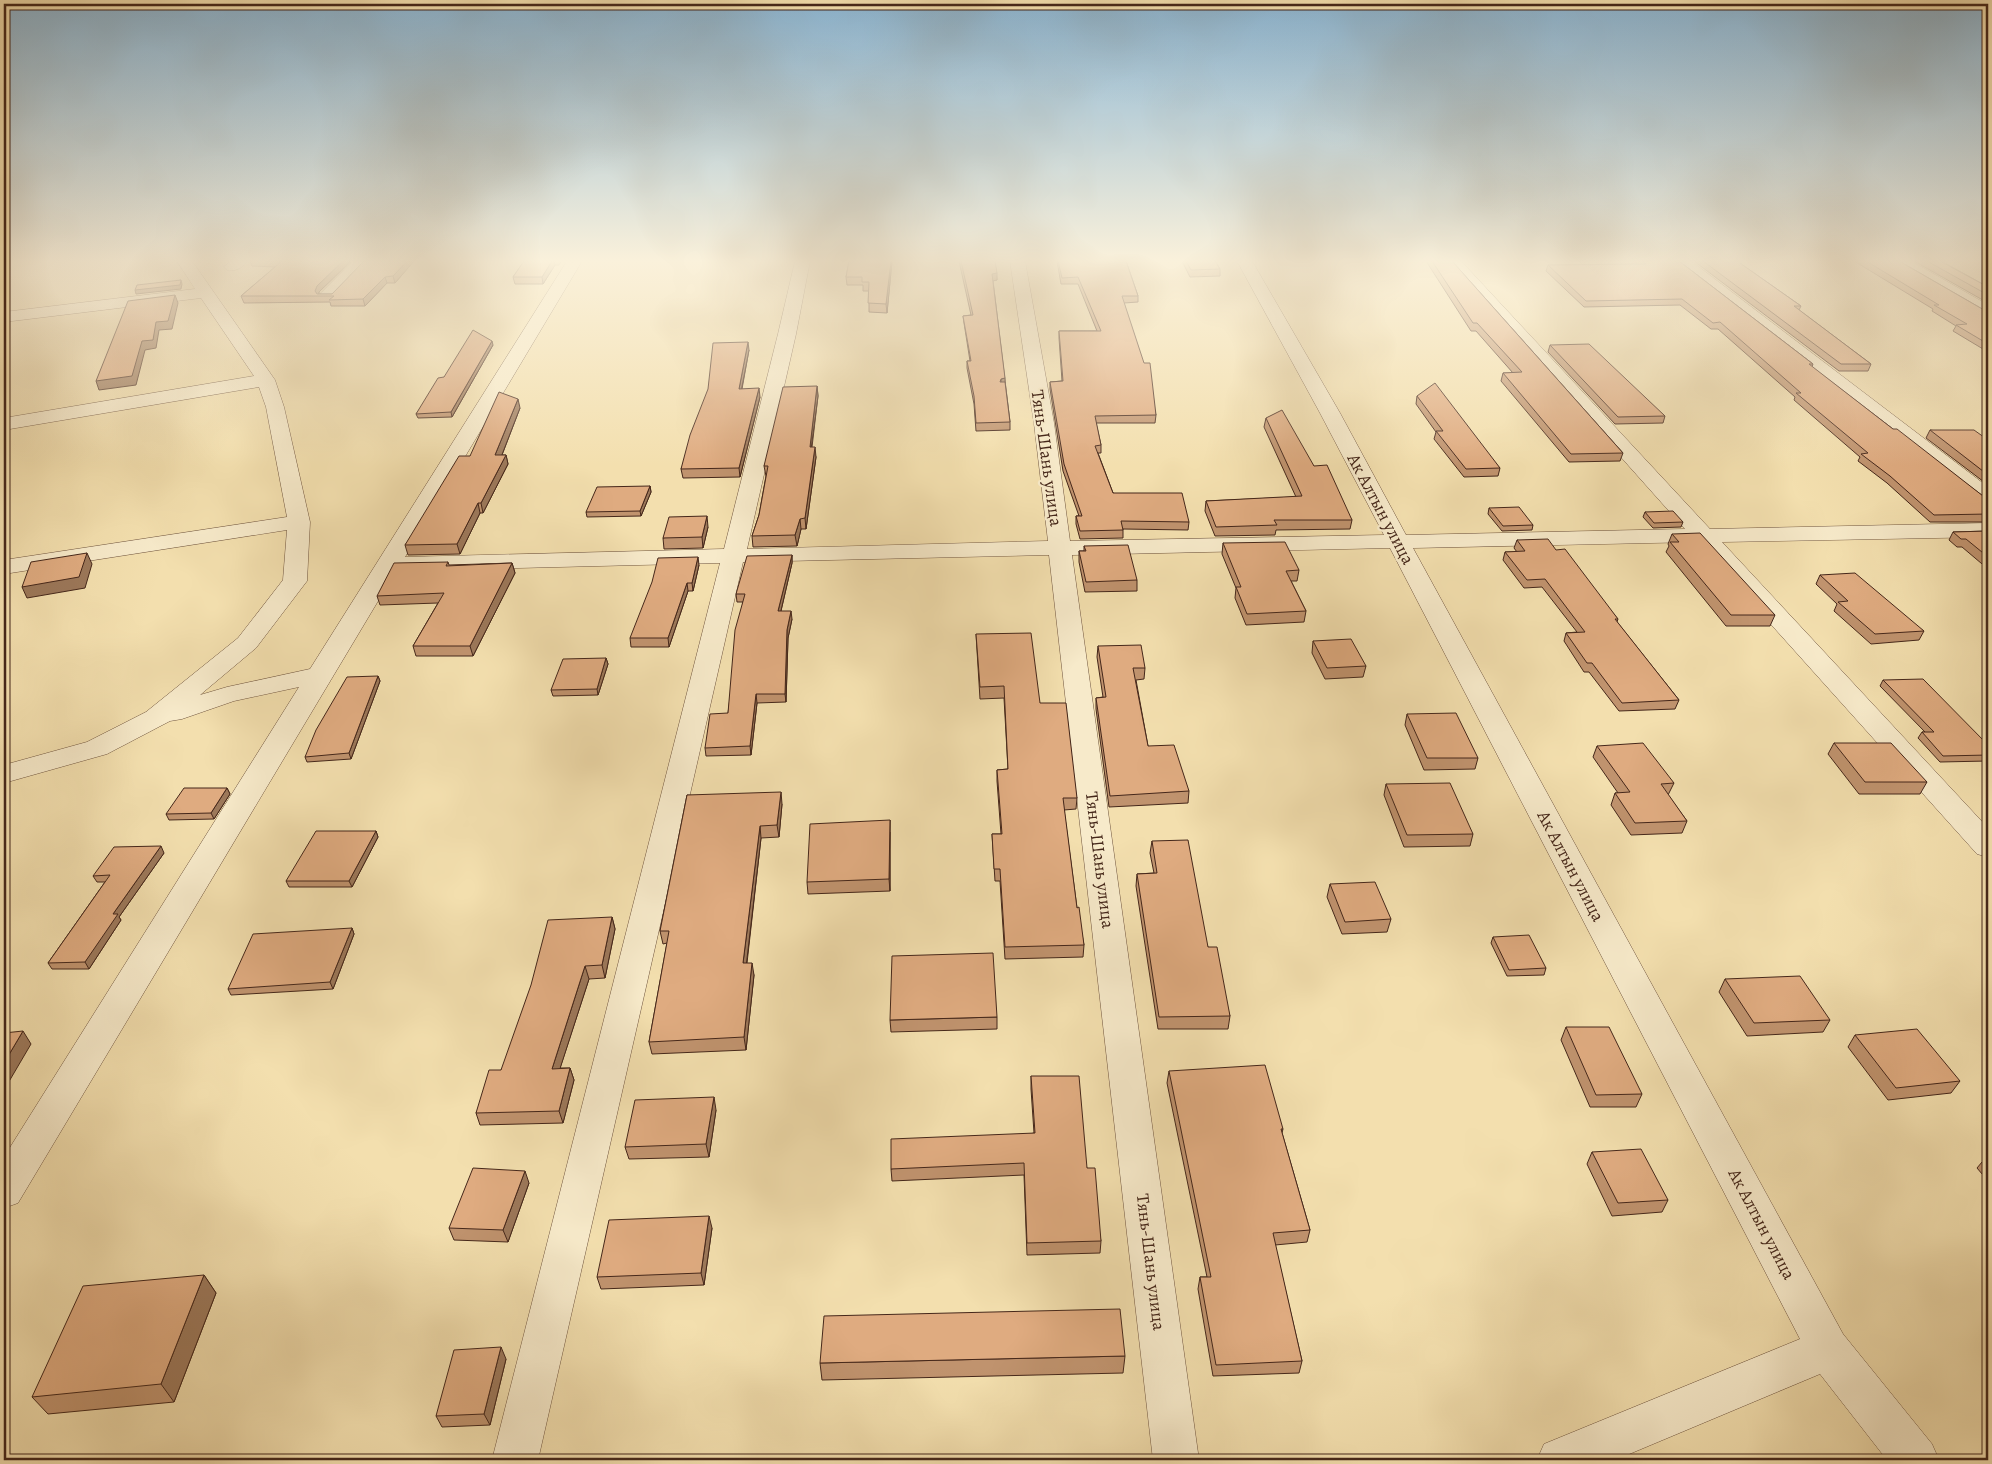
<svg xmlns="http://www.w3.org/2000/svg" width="1992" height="1464" font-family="Alegreya,serif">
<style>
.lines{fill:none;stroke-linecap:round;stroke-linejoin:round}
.minor-casing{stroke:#70553f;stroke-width:1}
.minor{fill:#f7eaca;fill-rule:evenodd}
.wall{fill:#c0936e;stroke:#45271a}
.shaded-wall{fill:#9c785a;stroke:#45271a}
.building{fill:#dfab80;stroke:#45271a}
.labels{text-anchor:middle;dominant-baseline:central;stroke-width:4.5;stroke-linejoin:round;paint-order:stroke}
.street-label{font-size:18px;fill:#45271a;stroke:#f7eaca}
</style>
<rect width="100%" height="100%" fill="#f3dfae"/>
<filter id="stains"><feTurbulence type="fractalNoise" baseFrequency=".004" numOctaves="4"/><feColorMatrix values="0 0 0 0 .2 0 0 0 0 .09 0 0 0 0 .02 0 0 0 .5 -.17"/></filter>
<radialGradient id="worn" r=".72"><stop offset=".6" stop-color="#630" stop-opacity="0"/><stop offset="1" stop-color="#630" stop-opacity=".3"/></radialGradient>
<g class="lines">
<!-- minor casing -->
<g class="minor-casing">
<path id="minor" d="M 177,261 L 192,261 L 275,380 L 284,407 L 310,522 L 307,581 L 256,648 L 200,695 L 227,687 L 310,669 L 567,261 L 582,261 L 405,557 L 724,549 L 778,334 L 795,261 L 810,261 L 796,334 L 747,549 L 1048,541 L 1034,423 L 1010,261 L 1025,261 L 1054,423 L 1070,541 L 1384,535 L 1320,413 L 1237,261 L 1252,261 L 1340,413 L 1406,535 L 1685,529 L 1446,261 L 1461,261 L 1710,529 L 1988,523 L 1988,537 L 1722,542 L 1988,828 L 1988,857 L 1977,854 L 1697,542 L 1413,548 L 1843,1334 L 1932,1444 L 1939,1460 L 1887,1460 L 1820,1374 L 1615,1460 L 1537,1460 L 1544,1444 L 1800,1339 L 1390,548 L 1072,555 L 1199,1460 L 1153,1460 L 1049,555 L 743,562 L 538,1460 L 492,1460 L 720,563 L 396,571 L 18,1203 L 4,1208 L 4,1157 L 299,687 L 234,701 L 182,719 L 170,721 L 107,754 L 4,783 L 4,765 L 87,742 L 146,712 L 238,638 L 283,580 L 287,530 L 4,574 L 4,560 L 287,517 L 266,407 L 259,387 L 4,430 L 4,418 L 254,376 L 201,298 L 4,322 L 4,312 L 195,289 Z
M 231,261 L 248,261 C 242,268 235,272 227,270 L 224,267 Z
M 353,261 L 369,261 L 333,299 L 321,299 L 319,296 L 321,293 Z
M 1675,261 L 1691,261 L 1988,487 L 1988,503 L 1980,502 L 1677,264 Z
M 1893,261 L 1911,261 L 1988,305 L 1988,317 L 1982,315 L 1896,264 Z"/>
</g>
<!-- minor -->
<use href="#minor" class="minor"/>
</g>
<!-- wall -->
<path class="wall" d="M 250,261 L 351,261 L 319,292 L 319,294 L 332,294 L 414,261 L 395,283 L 387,283 L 365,306 L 331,306 L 330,302 L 244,303 L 241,296 L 275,267 L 252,266 Z
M 524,261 L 561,261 L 559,265 L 555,265 L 543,284 L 515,284 L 513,277 Z
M 849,261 L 892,261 L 887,313 L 869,312 L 869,291 L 863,291 L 863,285 L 847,285 L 846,277 Z
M 959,261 L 995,261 L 997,280 L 993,281 L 1010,422 L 1010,430 L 976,431 L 974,404 L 967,368 L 967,361 L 970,361 L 964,323 L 963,316 L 971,315 Z
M 1057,261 L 1126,261 L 1138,296 L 1138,302 L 1124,303 L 1156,415 L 1155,423 L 1096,423 L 1101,445 L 1101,453 L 1098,453 L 1113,493 L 1189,522 L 1188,530 L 1123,529 L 1123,538 L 1080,539 L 1076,524 L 1076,516 L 1079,516 L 1063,471 L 1050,389 L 1050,382 L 1062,381 L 1059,338 L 1059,331 L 1097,331 L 1078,284 L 1061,284 Z
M 1182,261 L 1215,261 L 1220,269 L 1220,276 L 1190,277 Z
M 1426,261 L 1452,261 L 1623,453 L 1620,461 L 1569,462 L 1501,381 L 1503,373 L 1513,373 L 1476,331 L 1471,331 Z
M 1633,261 L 1679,261 L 1813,364 L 1812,367 L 1893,429 L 1983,496 L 1988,496 L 1988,522 L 1930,522 L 1887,483 L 1858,461 L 1860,457 L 1794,400 L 1795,397 L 1718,329 L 1711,329 L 1680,305 L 1584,307 L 1546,271 L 1548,265 L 1637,264 Z
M 1694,261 L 1737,261 L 1801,306 L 1799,310 L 1871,364 L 1868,371 L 1839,371 Z
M 1854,261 L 1899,261 L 1984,310 L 1988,311 L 1988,352 L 1953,331 L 1956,326 L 1932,311 L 1933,309 Z
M 1914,261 L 1943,261 L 1943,262 L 1988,287 L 1988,303 Z
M 493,345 L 452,417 L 418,418 L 416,414 L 444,377 Z
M 1550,345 L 1665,416 L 1663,423 L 1615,424 L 1548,352 Z
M 749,350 L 742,389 L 760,397 L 740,477 L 683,478 L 681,469 Z
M 817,386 L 818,396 L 812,447 L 816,457 L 806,529 L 801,529 L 797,546 L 753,547 L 752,536 L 759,515 L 766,476 L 764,466 Z
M 1417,396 L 1500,468 L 1498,476 L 1464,477 L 1434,439 L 1436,432 L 1416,404 Z
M 520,408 L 502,455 L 506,455 L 508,464 L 483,513 L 480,513 L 460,554 L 408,555 L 405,545 L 470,456 Z
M 1266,418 L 1314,466 L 1352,520 L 1350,529 L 1276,530 L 1275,535 L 1215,536 L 1205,511 L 1206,501 L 1296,497 L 1264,427 Z
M 1930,430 L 1988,440 L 1988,485 L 1926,438 Z
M 650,486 L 651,492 L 641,516 L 587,517 L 586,512 Z
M 1489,508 L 1533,525 L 1532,530 L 1502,531 L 1488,514 Z
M 1645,512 L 1683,522 L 1681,527 L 1653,528 L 1643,517 Z
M 708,527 L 703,548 L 664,549 L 663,538 Z
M 1988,531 L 1988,569 L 1962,547 L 1957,547 L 1949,540 L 1953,532 Z
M 1672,534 L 1775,615 L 1770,626 L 1726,626 L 1666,552 L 1669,546 L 1668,544 Z
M 1517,540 L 1556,550 L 1618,619 L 1617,622 L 1679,700 L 1675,709 L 1619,711 L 1589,672 L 1584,672 L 1564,641 L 1566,633 L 1577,632 L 1542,587 L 1524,588 L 1503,560 L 1505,552 L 1517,552 L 1514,548 Z
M 1223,543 L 1299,570 L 1297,581 L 1291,581 L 1306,611 L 1304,622 L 1246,625 L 1235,598 L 1236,588 L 1222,554 Z
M 1084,546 L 1137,580 L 1137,591 L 1085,592 L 1079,562 L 1079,551 L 1084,551 Z
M 792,555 L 792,563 L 781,611 L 792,619 L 788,638 L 786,702 L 757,703 L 751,755 L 706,756 L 705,748 L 728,713 L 743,602 L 737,602 L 736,594 Z
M 448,562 L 449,565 L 512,563 L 515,573 L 473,656 L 416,656 L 413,646 L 438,603 L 380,605 L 377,596 Z
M 699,565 L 693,591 L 688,591 L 669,647 L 631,647 L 630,638 Z
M 1820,575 L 1924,631 L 1919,640 L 1871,644 L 1834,611 L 1837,604 L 1816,584 Z
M 976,634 L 1040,703 L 1077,798 L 1076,809 L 1064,810 L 1077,908 L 1084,945 L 1083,957 L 1005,959 L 1000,881 L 995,881 L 992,834 L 1001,834 L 997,781 L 997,770 L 1008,769 L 1004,698 L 980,699 Z
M 1313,641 L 1366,666 L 1363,677 L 1325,679 L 1312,653 Z
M 1098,646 L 1145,668 L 1144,679 L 1136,680 L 1148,746 L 1189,791 L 1188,803 L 1109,807 L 1096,709 L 1096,698 L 1103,697 L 1097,657 Z
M 606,658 L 608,664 L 598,695 L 553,696 L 551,690 Z
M 378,676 L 380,681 L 351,759 L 307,762 L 305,757 Z
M 1883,680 L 1988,745 L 1988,761 L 1940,762 L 1918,738 L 1922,732 L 1925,732 L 1880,686 Z
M 1407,714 L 1478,758 L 1475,769 L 1424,770 L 1405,725 Z
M 1834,743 L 1927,782 L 1920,794 L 1859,794 L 1828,754 Z
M 1597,746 L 1674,783 L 1668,795 L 1687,821 L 1682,833 L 1631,835 L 1611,805 L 1615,793 L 1618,793 L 1593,757 Z
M 1386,784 L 1473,834 L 1470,846 L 1404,847 L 1384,795 Z
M 227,788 L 230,794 L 214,819 L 169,820 L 166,814 Z
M 687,795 L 782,804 L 779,837 L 761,838 L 747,963 L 754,975 L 746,1050 L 652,1054 L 649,1042 L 667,943 L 663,944 L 660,931 Z
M 376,831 L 378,837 L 352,887 L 289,887 L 286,881 Z
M 890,832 L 890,891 L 808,894 L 807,882 Z
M 1152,841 L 1208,947 L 1230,1016 L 1228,1029 L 1158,1029 L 1136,886 L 1137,874 L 1154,873 L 1150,853 Z
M 164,853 L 119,917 L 121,920 L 89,969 L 52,969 L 48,963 L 105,882 L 97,882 L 93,876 Z
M 1330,884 L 1391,919 L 1387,932 L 1342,934 L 1327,897 Z
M 612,917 L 615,929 L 605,978 L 589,979 L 560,1068 L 570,1068 L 574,1080 L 563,1123 L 480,1125 L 476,1113 L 501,1070 Z
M 352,928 L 354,934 L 333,989 L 231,995 L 228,989 Z
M 1493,937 L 1546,968 L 1544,975 L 1507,976 L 1491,943 Z
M 1725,979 L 1830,1020 L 1823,1032 L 1747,1036 L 1719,992 Z
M 997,1017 L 997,1029 L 891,1032 L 890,1020 Z
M 1566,1027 L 1642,1094 L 1636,1107 L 1590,1107 L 1561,1040 Z
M 1855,1035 L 1960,1081 L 1951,1093 L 1888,1100 L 1848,1047 Z
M 1169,1071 L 1283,1129 L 1282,1133 L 1310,1230 L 1307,1242 L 1275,1245 L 1302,1361 L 1299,1373 L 1213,1376 L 1198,1289 L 1200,1277 L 1207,1277 L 1167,1083 Z
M 1031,1076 L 1087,1168 L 1101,1241 L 1100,1253 L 1027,1255 L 1024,1175 L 892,1181 L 891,1169 L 1034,1133 L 1031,1089 Z
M 716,1110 L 709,1157 L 629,1159 L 625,1147 Z
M 1592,1152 L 1668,1200 L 1662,1212 L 1612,1216 L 1587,1164 Z
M 1988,1161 L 1988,1181 L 1977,1168 L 1982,1162 Z
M 529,1183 L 508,1242 L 454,1240 L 449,1228 Z
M 712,1228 L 704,1285 L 601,1289 L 597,1277 Z
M 204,1275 L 216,1293 L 174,1402 L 48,1414 L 32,1397 Z
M 1125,1356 L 1123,1373 L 822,1380 L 820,1363 Z
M 506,1359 L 490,1425 L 442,1427 L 436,1416 Z"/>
<!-- shaded-wall -->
<path class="shaded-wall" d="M 343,261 L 351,261 L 319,292 L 318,296 L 315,291 L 317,286 Z
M 407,261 L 414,261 L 395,283 L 393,276 Z
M 552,261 L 554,261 L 555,265 L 543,284 L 542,277 Z
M 891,261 L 892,261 L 887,313 L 886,304 Z
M 997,273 L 997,280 L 992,281 L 992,274 Z
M 385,277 L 387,283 L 365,306 L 363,299 Z
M 181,280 L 182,284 L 181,289 L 136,294 L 135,290 Z
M 175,295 L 178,303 L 172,329 L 159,330 L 156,348 L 145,350 L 136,385 L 99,390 L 96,381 L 142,341 Z
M 492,341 L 493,345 L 452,417 L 451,412 Z
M 748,342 L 749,350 L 740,397 L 739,389 Z
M 1005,378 L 1005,386 L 1001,387 L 1001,379 Z
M 817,386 L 818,396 L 810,457 L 810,447 Z
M 759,388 L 760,397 L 740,477 L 739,468 Z
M 518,399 L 520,408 L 498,465 L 495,455 Z
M 815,447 L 816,457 L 806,529 L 805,518 Z
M 506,455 L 508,464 L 483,513 L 481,503 Z
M 650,486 L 651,492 L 641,516 L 640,511 Z
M 478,503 L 480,513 L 460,554 L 457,544 Z
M 707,516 L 708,527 L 703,548 L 702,537 Z
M 800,519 L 801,529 L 797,546 L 795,535 Z
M 87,553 L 92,564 L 85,588 L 27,598 L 22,587 Z
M 792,555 L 792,563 L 779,619 L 778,611 Z
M 698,557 L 699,565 L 693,591 L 692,583 Z
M 512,563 L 515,573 L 473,656 L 470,646 Z
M 687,583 L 688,591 L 669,647 L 668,638 Z
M 791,611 L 792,619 L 788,638 L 786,702 L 785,694 L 787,630 Z
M 606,658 L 608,664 L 598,695 L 597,689 Z
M 378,676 L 380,681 L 351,759 L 349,753 Z
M 756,694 L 757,703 L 751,755 L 750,746 Z
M 227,788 L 230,794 L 214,819 L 211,813 Z
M 781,792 L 782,804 L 779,837 L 777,825 Z
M 890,820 L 890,891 L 889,879 Z
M 760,826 L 761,838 L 745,976 L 743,963 Z
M 376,831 L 378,837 L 352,887 L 349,881 Z
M 161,846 L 164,853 L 119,917 L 121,920 L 89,969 L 85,962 L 113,914 Z
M 612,917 L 615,929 L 605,978 L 602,965 Z
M 352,928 L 354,934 L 333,989 L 330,982 Z
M 752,963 L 754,975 L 746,1050 L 744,1037 Z
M 585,966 L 589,979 L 556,1081 L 552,1069 Z
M 23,1031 L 31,1044 L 4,1090 L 4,1063 Z
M 570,1068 L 574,1080 L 563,1123 L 559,1111 Z
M 714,1097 L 716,1110 L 709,1157 L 706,1144 Z
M 525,1171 L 529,1183 L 508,1242 L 503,1230 Z
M 709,1216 L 712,1228 L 704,1285 L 701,1273 Z
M 204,1275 L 216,1293 L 174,1402 L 161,1384 Z
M 501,1347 L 506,1359 L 490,1425 L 484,1414 Z"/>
<!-- building -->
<path class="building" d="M 264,261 L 343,261 L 317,286 L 315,291 L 317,294 L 332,294 L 364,261 L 407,261 L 393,276 L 385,277 L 363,299 L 329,300 L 334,296 L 241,296 L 282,261 Z
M 524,261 L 552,261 L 542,277 L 513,277 Z
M 849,261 L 891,261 L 886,304 L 868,303 L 869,282 L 862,282 L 862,277 L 846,277 Z
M 961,261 L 995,261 L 997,273 L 992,274 L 1005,378 L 1001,379 L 1000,382 L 1005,382 L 1010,422 L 976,423 L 974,396 L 967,361 L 971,361 L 963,316 L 973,315 Z
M 1058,261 L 1126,261 L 1138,296 L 1122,296 L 1144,363 L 1150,363 L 1156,415 L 1095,416 L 1101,445 L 1095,446 L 1113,493 L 1182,493 L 1189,522 L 1121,521 L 1123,530 L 1080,531 L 1076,516 L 1082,516 L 1064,464 L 1050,382 L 1063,381 L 1059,331 L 1101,331 L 1078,277 L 1062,278 Z
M 1186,261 L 1215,261 L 1220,269 L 1191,270 Z
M 1432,261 L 1452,261 L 1623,453 L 1571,454 L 1503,373 L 1522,372 L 1477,323 L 1473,323 Z
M 1642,261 L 1679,261 L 1813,364 L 1809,364 L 1893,429 L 1897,429 L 1983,496 L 1988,496 L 1988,514 L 1934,515 L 1890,476 L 1861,454 L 1868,453 L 1796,393 L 1801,393 L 1720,322 L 1713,323 L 1682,299 L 1586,301 L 1548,265 L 1646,264 Z
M 1703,261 L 1737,261 L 1801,306 L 1794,306 L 1871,364 L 1841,364 Z
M 1866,261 L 1899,261 L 1984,310 L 1988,311 L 1988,344 L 1956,325 L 1967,324 L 1934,305 L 1939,305 Z
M 1927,261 L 1940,261 L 1988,287 L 1988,295 Z
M 181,280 L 180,285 L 135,290 L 137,285 Z
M 175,295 L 168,321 L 156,322 L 153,340 L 142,341 L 132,376 L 96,381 L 128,301 Z
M 473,330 L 492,341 L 451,412 L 416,414 L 438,378 L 444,377 Z
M 748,342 L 739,389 L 759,388 L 739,468 L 681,469 L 690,435 L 708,389 L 713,343 Z
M 1589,344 L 1665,416 L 1618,417 L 1550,345 Z
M 1435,383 L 1500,468 L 1466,469 L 1436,431 L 1443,431 L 1417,396 Z
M 817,386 L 810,447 L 815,447 L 805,518 L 800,519 L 795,535 L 752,536 L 759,515 L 768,466 L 764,466 L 783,387 Z
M 499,392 L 518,399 L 495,455 L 506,455 L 481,503 L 478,503 L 457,544 L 405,545 L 459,456 L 470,456 Z
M 1282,410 L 1314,466 L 1327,465 L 1352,520 L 1274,520 L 1277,525 L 1216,527 L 1206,501 L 1302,496 L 1266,418 Z
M 1930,430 L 1974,430 L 1988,440 L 1988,475 Z
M 650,486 L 640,511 L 586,512 L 597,487 Z
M 1519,507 L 1533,525 L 1503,526 L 1489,508 Z
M 1673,511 L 1683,522 L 1654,523 L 1645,512 Z
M 707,516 L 702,537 L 663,538 L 669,517 Z
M 1988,531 L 1988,557 L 1966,539 L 1961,539 L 1953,532 Z
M 1700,533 L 1775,615 L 1731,615 L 1670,542 L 1679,542 L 1672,534 Z
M 1548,539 L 1556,550 L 1565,549 L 1618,619 L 1615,619 L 1679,700 L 1622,703 L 1592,663 L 1587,663 L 1566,633 L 1585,632 L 1545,579 L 1527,580 L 1505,552 L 1525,551 L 1517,540 Z
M 1285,542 L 1299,570 L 1286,571 L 1306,611 L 1247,614 L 1236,587 L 1241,587 L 1223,543 Z
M 1128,545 L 1137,580 L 1086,582 L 1079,551 L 1086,551 L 1084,546 Z
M 87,553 L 79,577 L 22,587 L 31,562 Z
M 792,555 L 778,611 L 791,611 L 787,630 L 785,694 L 756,694 L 750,746 L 705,748 L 710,714 L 728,713 L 735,630 L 745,594 L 736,594 L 747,556 Z
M 698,557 L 692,583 L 687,583 L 668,638 L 630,638 L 652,582 L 658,558 Z
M 448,562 L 446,566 L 512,563 L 470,646 L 413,646 L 444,593 L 377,596 L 394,563 Z
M 1855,573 L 1924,631 L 1875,634 L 1838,602 L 1848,601 L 1820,575 Z
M 1031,633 L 1040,703 L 1066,703 L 1077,798 L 1063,798 L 1077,908 L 1079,907 L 1084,945 L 1005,947 L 1000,869 L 994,869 L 992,834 L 1002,834 L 997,770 L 1008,769 L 1004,686 L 980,687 L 976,634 Z
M 1351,639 L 1366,666 L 1327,668 L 1313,641 Z
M 1141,645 L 1145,668 L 1133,668 L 1148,746 L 1174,745 L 1189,791 L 1110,796 L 1096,698 L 1106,697 L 1098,646 Z
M 606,658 L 597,689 L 551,690 L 563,659 Z
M 378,676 L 349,753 L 305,757 L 316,730 L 347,677 Z
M 1923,679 L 1988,745 L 1988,755 L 1943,756 L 1922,732 L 1934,732 L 1883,680 Z
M 1456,713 L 1478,758 L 1427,758 L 1407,714 Z
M 1643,743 L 1674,783 L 1661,784 L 1687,821 L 1635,823 L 1615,793 L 1630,792 L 1597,746 Z
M 1834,743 L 1891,743 L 1927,782 L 1865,782 Z
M 1450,783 L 1473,834 L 1407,835 L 1386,784 Z
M 184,788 L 227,788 L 211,813 L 166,814 Z
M 781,792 L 777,825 L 760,826 L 743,963 L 752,963 L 744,1037 L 649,1042 L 669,931 L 660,931 L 687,795 Z
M 890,820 L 889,879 L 807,882 L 810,824 Z
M 316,831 L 376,831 L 349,881 L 286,881 Z
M 1188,840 L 1208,947 L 1217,947 L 1230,1016 L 1159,1017 L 1137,874 L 1157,873 L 1152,841 Z
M 161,846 L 113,914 L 118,914 L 85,962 L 48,963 L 110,875 L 93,876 L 114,847 Z
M 1375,882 L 1391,919 L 1345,922 L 1330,884 Z
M 612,917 L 602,965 L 585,966 L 552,1069 L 570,1068 L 559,1111 L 476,1113 L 489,1070 L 501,1070 L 531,985 L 548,920 Z
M 352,928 L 330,982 L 228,989 L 253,934 Z
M 1529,935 L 1546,968 L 1509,970 L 1493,937 Z
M 993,953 L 997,1017 L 890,1020 L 892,956 Z
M 1800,976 L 1830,1020 L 1754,1023 L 1725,979 Z
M 1566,1027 L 1609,1027 L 1642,1094 L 1596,1095 Z
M 1917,1029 L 1960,1081 L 1896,1088 L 1855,1035 Z
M 23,1031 L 4,1063 L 4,1033 Z
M 1265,1065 L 1283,1129 L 1281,1129 L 1310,1230 L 1273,1233 L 1302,1361 L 1216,1365 L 1200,1277 L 1211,1277 L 1169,1071 Z
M 1031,1076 L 1079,1076 L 1087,1168 L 1095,1168 L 1101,1241 L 1027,1243 L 1024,1163 L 891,1169 L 891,1139 L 1035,1133 Z
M 714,1097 L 706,1144 L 625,1147 L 635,1100 Z
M 1641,1149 L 1668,1200 L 1618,1203 L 1592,1152 Z
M 1988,1161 L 1988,1169 L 1982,1162 Z
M 473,1168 L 525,1171 L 503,1230 L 449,1228 Z
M 709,1216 L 701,1273 L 597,1277 L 609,1220 Z
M 204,1275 L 161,1384 L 32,1397 L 83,1286 Z
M 1120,1309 L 1125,1356 L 820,1363 L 824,1316 Z
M 501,1347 L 484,1414 L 436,1416 L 454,1350 Z"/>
<!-- sky -->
<linearGradient id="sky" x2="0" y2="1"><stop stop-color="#8bb6d4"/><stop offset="0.56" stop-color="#faf1db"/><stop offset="1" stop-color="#faf1db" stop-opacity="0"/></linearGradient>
<rect width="1992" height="466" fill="url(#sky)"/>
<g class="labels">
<!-- street labels -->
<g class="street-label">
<text transform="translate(1047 458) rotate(82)">Тянь-Шань улица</text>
<text transform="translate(1381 509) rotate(62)">Ак Алтын улица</text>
<text transform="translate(1100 860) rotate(83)">Тянь-Шань улица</text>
<text transform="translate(1571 866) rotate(62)">Ак Алтын улица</text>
<text transform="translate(1762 1224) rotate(62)">Ак Алтын улица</text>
<text transform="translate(1151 1262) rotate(83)">Тянь-Шань улица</text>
</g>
</g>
<!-- margin -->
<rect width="1992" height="1464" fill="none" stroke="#f3dfae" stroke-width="20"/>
<rect x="5" y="5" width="1982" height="1454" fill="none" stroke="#45271a" stroke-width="2.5"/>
<rect x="10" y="10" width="1972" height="1444" fill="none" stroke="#45271a"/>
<rect width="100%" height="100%" filter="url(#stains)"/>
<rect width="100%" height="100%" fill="url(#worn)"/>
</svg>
